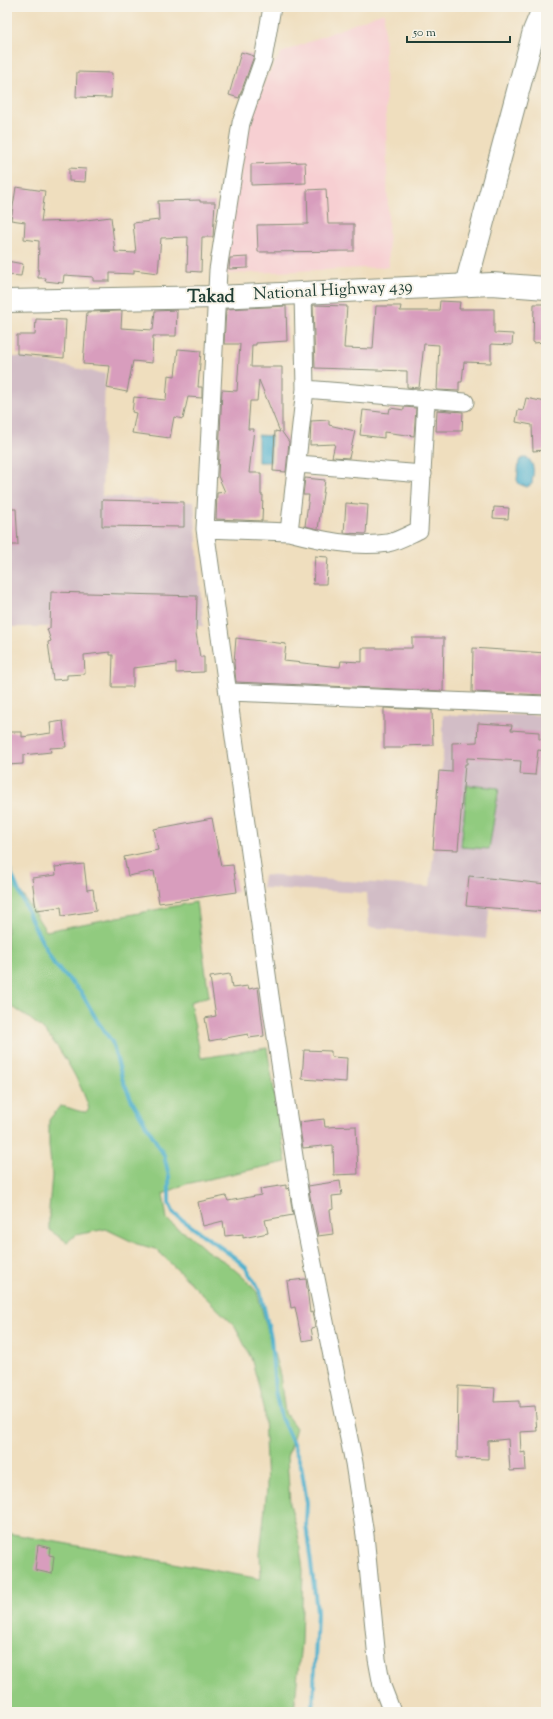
<svg xmlns="http://www.w3.org/2000/svg" width="553" height="1719" font-family="'Sorts Mill Goudy',serif">
<style>
.built{fill:#f7cfd2}
.industrial{fill:#d2bdc6}
.green{fill:#91cb7f;stroke:#58845a}
.water{fill:#4fb1ce;stroke:#377781}
.lines{fill:none;stroke-linecap:round;stroke-linejoin:round}
.stream{stroke:#4fb1ce;stroke-width:4}
.building{fill:#d89dbd}
.minor-casing{stroke:#878e79;stroke-width:19}
.major-casing{stroke:#878e79;stroke-width:24}
.minor{stroke:#fff;stroke-width:17}
.major{stroke:#fff;stroke-width:22}
.labels{text-anchor:middle;dominant-baseline:central;stroke-width:4;stroke-linejoin:round;paint-order:stroke}
.street-label{font-size:17px;fill:#1f3d34;stroke:#f7f3e8}
.neighbourhood-label{font-size:18px;font-weight:bold;fill:#1f3d34;stroke:#f7f3e8}
</style>
<rect width="100%" height="100%" fill="#f7f3e8"/>
<filter id="ink" filterUnits="userSpaceOnUse"><feTurbulence type="fractalNoise" baseFrequency=".025" numOctaves="2"/><feDisplacementMap in="SourceGraphic" scale="8" xChannelSelector="R" yChannelSelector="G"/><feConvolveMatrix kernelMatrix="1 2 1 2 8 2 1 2 1" color-interpolation-filters="sRGB"/></filter>
<filter id="wash" filterUnits="userSpaceOnUse"><feTurbulence type="fractalNoise" baseFrequency=".012" numOctaves="4" result="noise"/><feDisplacementMap in="SourceGraphic" scale="16" xChannelSelector="R" yChannelSelector="G"/><feGaussianBlur stdDeviation="0.9" result="paint"/><feColorMatrix in="noise" values="0 0 0 0 0 0 0 0 0 0 0 0 0 0 0 0 0 1.4 0 .05"/><feComposite in="paint" operator="in"/></filter>
<g filter="url(#wash)">
<rect width="100%" height="100%" fill="#efdebe"/>
<!-- built -->
<path class="built" d="M 384,12 L 389,267 L 225,274 L 246,137 L 266,78 L 281,53 Z"/>
<!-- industrial -->
<path class="industrial" d="M 7,357 L 20,357 L 105,374 L 102,496 L 194,502 L 203,626 L 7,627 Z
M 443,715 L 546,715 L 546,910 L 490,903 L 486,939 L 369,927 L 367,893 L 262,888 L 264,875 L 430,887 L 443,758 Z"/>
<!-- green -->
<path class="green" d="M 467,785 L 499,788 L 489,849 L 461,847 Z
M 7,871 L 46,931 L 196,902 L 209,996 L 190,1002 L 201,1058 L 267,1048 L 286,1162 L 186,1184 L 163,1194 L 167,1219 L 176,1228 L 189,1235 L 207,1251 L 227,1263 L 243,1277 L 257,1292 L 280,1375 L 285,1413 L 296,1428 L 287,1457 L 290,1504 L 298,1534 L 303,1570 L 301,1642 L 294,1712 L 7,1712 L 7,1533 L 261,1579 L 260,1554 L 267,1488 L 264,1413 L 258,1383 L 251,1358 L 235,1326 L 156,1249 L 137,1244 L 106,1229 L 76,1235 L 67,1242 L 49,1230 L 49,1209 L 52,1175 L 49,1146 L 49,1120 L 60,1106 C 70,1107 77,1112 86,1112 L 89,1109 C 83,1086 57,1040 38,1025 C 28,1017 18,1010 7,1004 Z"/>
<!-- water -->
<path class="water" d="M 258,435 L 271,436 L 270,462 L 258,462 Z
M 523,458 L 528,458 C 536,467 533,473 532,484 L 527,487 L 519,484 L 517,480 L 519,461 Z"/>
<g class="lines">
<!-- stream -->
<path class="stream" d="M 7,864 L 34,926 L 54,964 L 81,992 L 98,1022 L 112,1042 L 123,1081 L 133,1103 L 164,1155 L 169,1176 L 169,1203 L 174,1214 L 234,1257 L 246,1268 L 260,1291 L 271,1338 L 275,1391 L 281,1418 L 292,1441 L 301,1465 L 307,1503 L 306,1524 L 317,1611 L 313,1712"/>
</g>
<g id="blocks">
<!-- building -->
<path class="building" d="M 241,52 L 254,56 L 239,98 L 229,95 Z
M 77,72 L 112,73 L 111,98 L 76,97 Z
M 305,162 L 306,183 L 251,185 L 251,164 Z
M 69,168 L 86,169 L 85,182 L 69,181 Z
M 16,187 L 45,191 L 41,222 L 78,221 L 111,217 L 115,252 L 136,253 L 133,223 L 159,220 L 158,201 L 200,200 L 200,202 L 215,202 L 213,237 L 202,237 L 201,272 L 187,271 L 188,237 L 161,238 L 158,273 L 134,270 L 134,274 L 110,273 L 110,281 L 93,281 L 93,277 L 64,275 L 63,283 L 45,281 L 46,278 L 38,278 L 39,241 L 24,239 L 25,222 L 11,220 Z
M 326,189 L 328,224 L 354,224 L 354,251 L 258,252 L 257,225 L 308,224 L 307,190 Z
M 248,257 L 248,268 L 229,269 L 230,258 Z
M 7,261 L 23,264 L 21,276 L 7,275 Z
M 440,301 L 460,302 L 459,309 L 494,309 L 494,333 L 513,334 L 512,345 L 491,344 L 491,363 L 464,362 L 462,382 L 459,382 L 459,391 L 437,390 L 439,345 L 424,344 L 419,388 L 407,387 L 407,371 L 315,368 L 313,305 L 347,306 L 344,348 L 373,349 L 376,306 L 401,306 L 400,311 L 439,311 Z
M 534,304 L 546,304 L 546,342 L 533,343 Z
M 286,306 L 287,341 L 256,343 L 256,345 L 252,345 L 251,367 L 282,367 L 282,432 L 289,442 L 286,472 L 273,471 L 275,431 L 280,432 L 259,380 L 257,401 L 250,401 L 248,429 L 254,429 L 249,473 L 261,473 L 261,495 L 263,495 L 262,521 L 216,519 L 217,493 L 225,492 L 218,476 L 222,390 L 237,391 L 240,344 L 224,344 L 226,309 Z
M 177,310 L 176,336 L 153,336 L 152,363 L 133,361 L 127,392 L 107,388 L 110,366 L 83,364 L 87,312 L 122,311 L 121,328 L 153,330 L 155,311 Z
M 36,319 L 66,320 L 64,358 L 17,354 L 17,335 L 35,335 Z
M 178,349 L 201,351 L 198,387 L 202,387 L 202,398 L 188,397 L 183,419 L 174,417 L 170,438 L 132,433 L 136,413 L 132,412 L 134,397 L 166,400 L 168,375 L 175,376 Z
M 526,398 L 546,402 L 546,450 L 533,451 L 532,425 L 516,422 L 518,410 L 523,411 Z
M 404,407 L 416,408 L 414,436 L 384,432 L 384,438 L 360,435 L 363,410 L 389,413 L 390,408 L 404,410 Z
M 437,410 L 463,412 L 462,431 L 436,431 Z
M 329,420 L 329,425 L 355,431 L 349,458 L 332,457 L 335,444 L 310,445 L 311,421 Z
M 305,478 L 325,480 L 318,529 L 305,526 L 309,495 L 303,495 Z
M 102,500 L 184,502 L 184,527 L 102,526 Z
M 346,503 L 368,505 L 366,534 L 344,533 Z
M 494,507 L 509,508 L 508,519 L 493,518 Z
M 7,509 L 16,509 L 18,545 L 7,545 Z
M 315,556 L 328,557 L 326,584 L 313,584 Z
M 51,592 L 197,596 L 196,633 L 200,657 L 204,657 L 204,672 L 176,673 L 176,663 L 133,668 L 133,687 L 112,687 L 113,655 L 110,655 L 110,652 L 84,655 L 85,674 L 67,675 L 67,679 L 53,680 L 48,642 L 51,641 L 47,629 L 50,628 Z
M 236,638 L 286,644 L 284,661 L 340,667 L 341,661 L 362,662 L 362,648 L 412,648 L 412,638 L 444,638 L 443,691 L 236,682 L 234,663 Z
M 473,648 L 546,653 L 546,695 L 472,692 Z
M 384,708 L 432,710 L 433,745 L 403,746 L 403,748 L 384,748 Z
M 63,721 L 66,747 L 50,748 L 51,752 L 23,755 L 23,764 L 7,765 L 7,732 L 22,732 L 22,737 L 51,733 L 50,723 Z
M 478,723 L 512,725 L 511,730 L 539,732 L 539,739 L 546,740 L 546,751 L 538,750 L 535,775 L 520,774 L 521,761 L 467,758 L 467,764 L 465,764 L 458,850 L 433,849 L 439,771 L 452,772 L 452,743 L 477,742 Z
M 212,818 L 221,866 L 233,865 L 237,892 L 159,903 L 154,871 L 128,876 L 124,857 L 158,850 L 154,829 Z
M 84,864 L 87,890 L 93,889 L 96,911 L 62,916 L 61,907 L 36,910 L 32,878 L 56,875 L 55,867 Z
M 469,876 L 546,884 L 546,912 L 466,906 Z
M 230,974 L 232,988 L 248,986 L 249,989 L 258,987 L 264,1036 L 249,1038 L 248,1034 L 209,1041 L 205,1018 L 216,1016 L 210,977 Z
M 304,1050 L 331,1051 L 331,1057 L 347,1058 L 346,1082 L 302,1079 Z
M 324,1119 L 325,1127 L 356,1126 L 358,1174 L 334,1175 L 333,1145 L 303,1148 L 299,1122 Z
M 340,1181 L 342,1195 L 332,1196 L 333,1209 L 330,1210 L 333,1234 L 318,1236 L 308,1186 Z
M 286,1185 L 286,1189 L 289,1188 L 293,1215 L 265,1220 L 268,1233 L 243,1238 L 243,1234 L 225,1236 L 223,1221 L 203,1226 L 198,1202 L 226,1196 L 228,1201 L 261,1195 L 260,1189 Z
M 306,1279 L 310,1313 L 312,1312 L 315,1327 L 311,1328 L 313,1339 L 302,1341 L 295,1307 L 291,1308 L 287,1281 Z
M 458,1386 L 495,1388 L 494,1402 L 519,1401 L 519,1407 L 535,1406 L 537,1431 L 520,1432 L 521,1453 L 525,1452 L 526,1470 L 510,1471 L 508,1439 L 488,1441 L 488,1459 L 457,1458 Z
M 38,1545 L 50,1548 L 49,1555 L 54,1556 L 52,1574 L 35,1570 Z"/>
</g>
</g>
<g filter="url(#ink)">
<use href="#blocks" fill-opacity="0" stroke="#878e79" stroke-width="1"/>
<g class="lines">
<!-- minor casing -->
<g class="minor-casing">
<path id="minor" d="M 303,291 L 305,389 L 289,532 L 205,529 L 270,996 L 302,1210 L 354,1463 L 365,1535 L 377,1659 L 382,1686 L 392,1712
M 305,389 L 465,402
M 298,464 L 423,474
M 205,529 L 218,270 L 241,123 L 263,60 L 272,7
M 289,532 C 320,540 356,548 388,543 C 398,541 410,534 419,530 L 426,399
M 229,692 L 546,705"/>
</g>
<!-- major casing -->
<g class="major-casing">
<path id="major" d="M 466,285 L 534,31 L 544,7
M 7,301 L 217,297 L 492,284 L 546,288"/>
</g>
<!-- minor -->
<use href="#minor" class="minor"/>
<!-- major -->
<use href="#major" class="major"/>
</g>
</g>
<g class="labels">
<!-- street labels -->
<g class="street-label">
<text transform="translate(333 291) rotate(-3)">National Highway 439</text>
</g>
<!-- neighbourhood labels -->
<g class="neighbourhood-label">
<text x="211" y="298">Takad</text>
</g>
</g>
<!-- margin -->
<rect width="553" height="1719" fill="none" stroke="#f7f3e8" stroke-width="24"/>
<!-- scale -->
<path d="M407 36v6h103v-6" fill="none" stroke="#1f3d34" stroke-width="2"/>
<text x="413" y="36" font-size="12" fill="#1f3d34" stroke="#f7f3e8" stroke-width="3" paint-order="stroke">50 m</text>
</svg>
